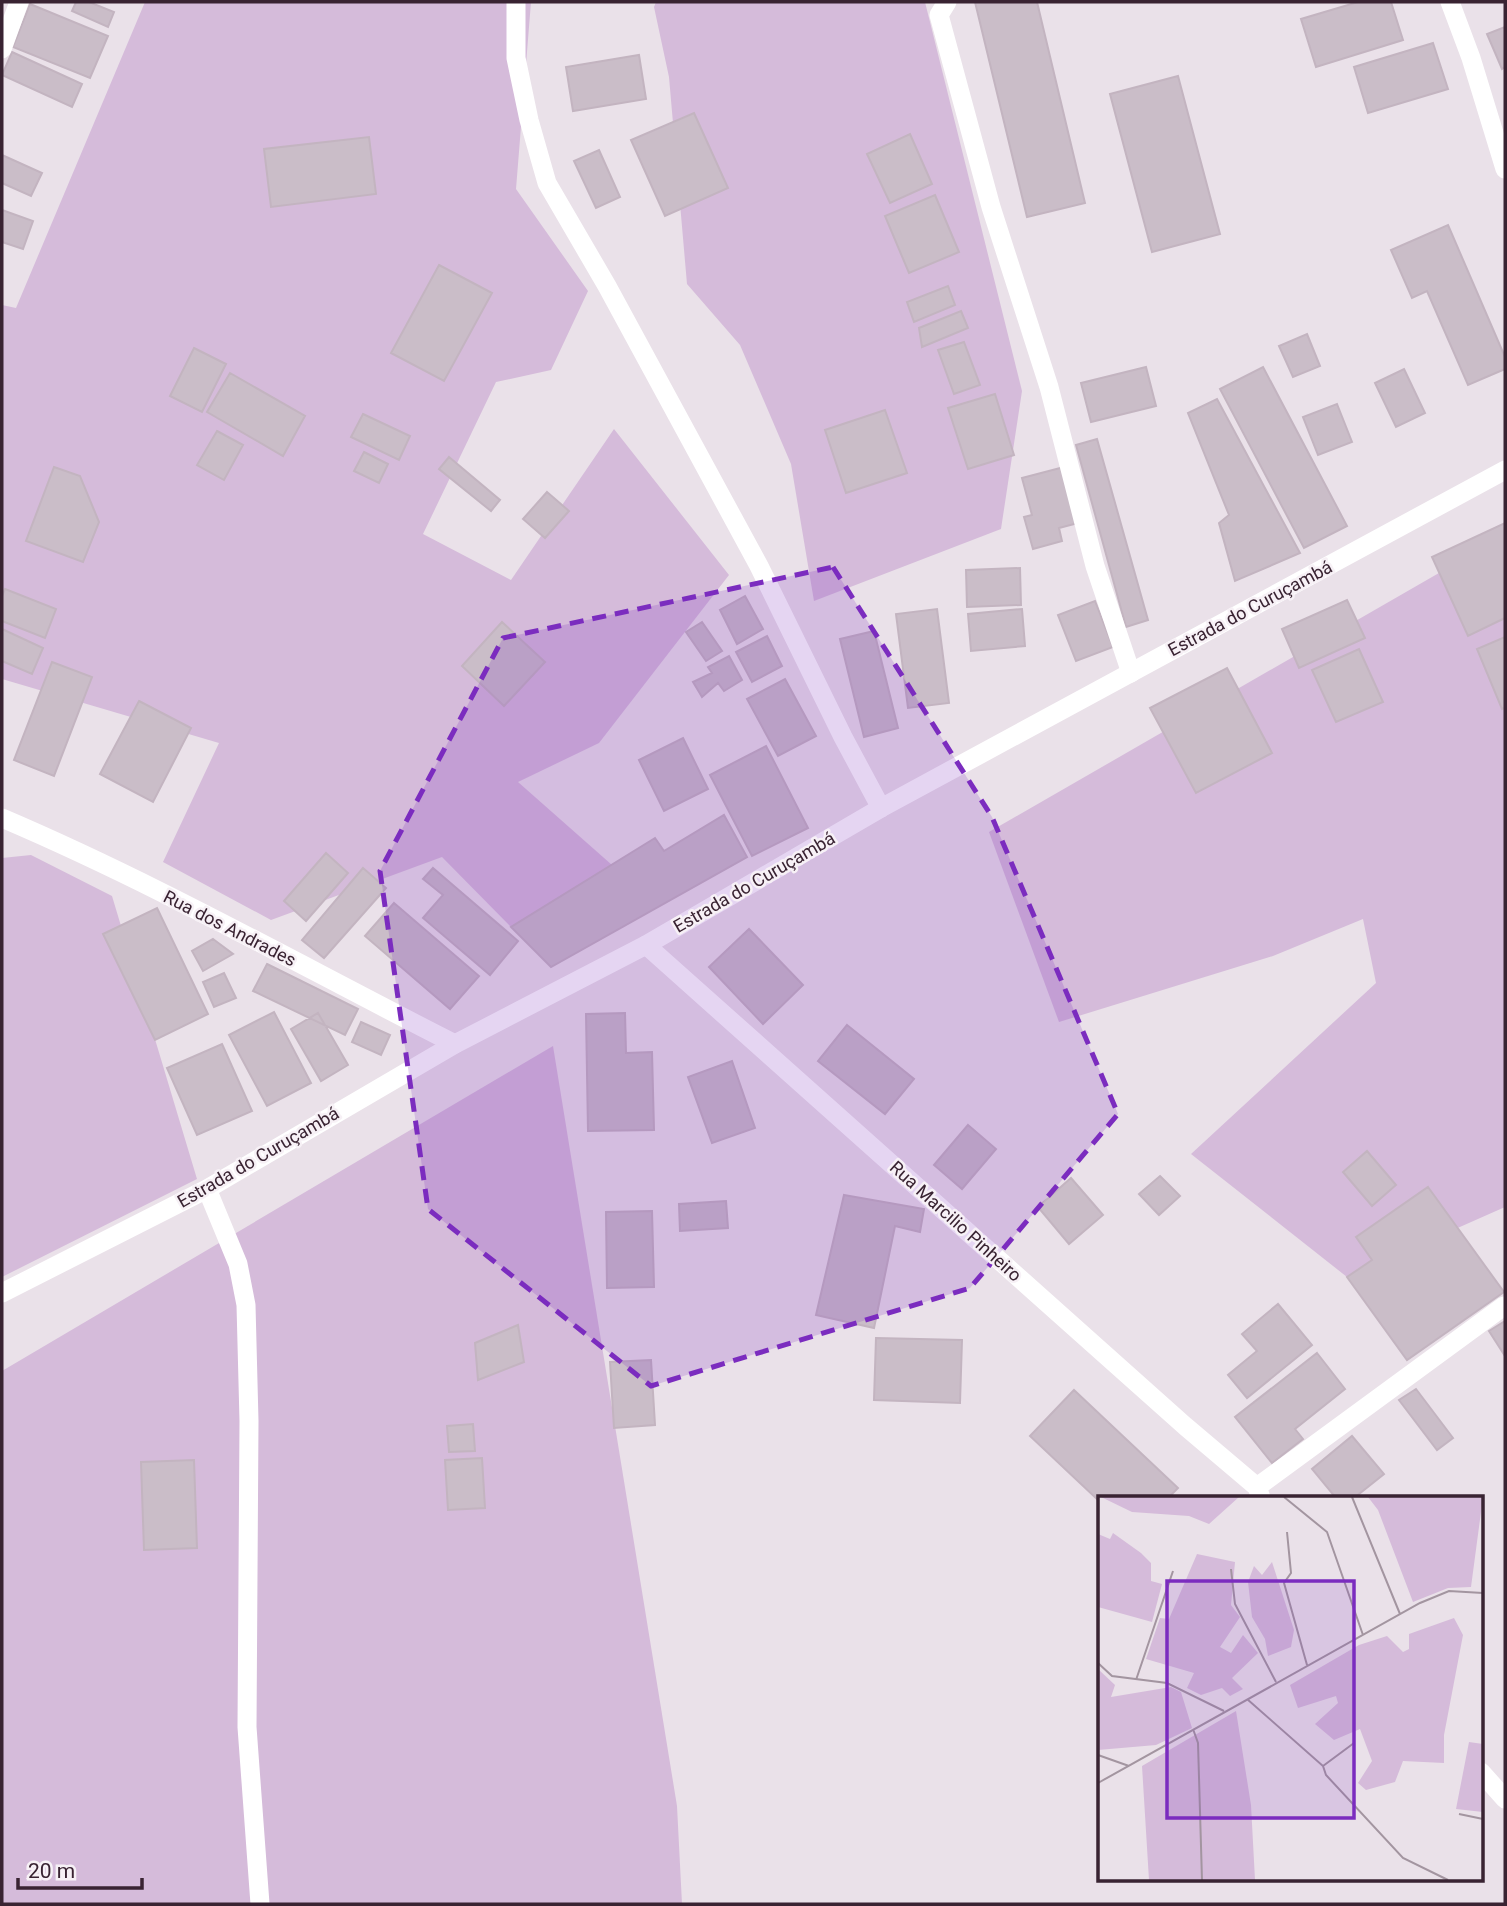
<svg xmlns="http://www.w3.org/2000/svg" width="1507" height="1906" font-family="Roboto,sans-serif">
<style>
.green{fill:#d5bbda}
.building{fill:#cabdc8;stroke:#c3b4c0;stroke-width:2}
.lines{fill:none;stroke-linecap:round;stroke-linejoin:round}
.minor{stroke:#fff;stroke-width:19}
.tertiary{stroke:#fff;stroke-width:19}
.marked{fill:#7b2cbf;fill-opacity:0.2;stroke:#7b2cbf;stroke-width:5;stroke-dasharray:14 9;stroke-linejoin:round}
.labels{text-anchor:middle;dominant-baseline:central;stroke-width:5;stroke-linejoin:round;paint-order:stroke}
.street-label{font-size:18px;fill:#392332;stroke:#f7f1f6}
.inset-road{fill:none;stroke:#a395a0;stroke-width:2}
.view{fill:#7b2cbf;fill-opacity:0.15;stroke:#7b2cbf;stroke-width:3.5}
.inset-edge{fill:none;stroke:#392332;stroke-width:3.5}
</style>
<rect width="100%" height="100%" fill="#eae1e9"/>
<!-- green -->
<path class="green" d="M 145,2 L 531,2 L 516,189 L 588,291 L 551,370 L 496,382 L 423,534 L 511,580 L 614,429 L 729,575 L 599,743 L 518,782 L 612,865 L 511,927 L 442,857 L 271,920 L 163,862 L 219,743 L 2,679 L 2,305 L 16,308 Z
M 656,2 L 925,2 L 1022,391 L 1001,529 L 814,601 L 791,464 L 740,345 L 687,284 L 669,77 L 654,7 Z
M 1505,535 L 1505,1207 L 1347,1277 L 1191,1154 L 1376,983 L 1363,919 L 1273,956 L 1059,1022 L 989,832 Z
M 31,855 L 112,896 L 197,1179 L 2,1277 L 2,858 Z
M 553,1046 L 677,1806 L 682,1904 L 2,1904 L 2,1371 Z"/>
<!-- building -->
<path class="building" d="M 76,2 L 89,2 L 114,12 L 108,27 L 72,11 Z
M 975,2 L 1037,2 L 1085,203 L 1027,217 Z
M 1358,2 L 1391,2 L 1403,40 L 1316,67 L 1301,19 Z
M 30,4 L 108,36 L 90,78 L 13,47 Z
M 1505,27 L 1505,67 L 1502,69 L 1487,34 Z
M 1433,43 L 1448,89 L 1368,113 L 1354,67 Z
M 12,52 L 82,84 L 72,107 L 2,75 Z
M 639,55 L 646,99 L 573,111 L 566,67 Z
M 1178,76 L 1220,234 L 1152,252 L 1110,94 Z
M 694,113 L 728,188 L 665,216 L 631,140 Z
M 910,134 L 932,184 L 890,203 L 867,154 Z
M 369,137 L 376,194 L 271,207 L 264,149 Z
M 599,150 L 620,197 L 596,208 L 574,161 Z
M 2,155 L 42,173 L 31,196 L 2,183 Z
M 935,195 L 959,252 L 909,273 L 885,216 Z
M 2,210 L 33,221 L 23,249 L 2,242 Z
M 1448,225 L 1505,357 L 1505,369 L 1468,385 L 1427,291 L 1412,298 L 1391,250 Z
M 439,265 L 492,293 L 444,381 L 391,353 Z
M 948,286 L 955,305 L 914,322 L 907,302 Z
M 961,311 L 968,328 L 922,347 L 919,328 Z
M 1307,334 L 1320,366 L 1293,377 L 1279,346 Z
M 964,342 L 980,385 L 954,394 L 938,350 Z
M 194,348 L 226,364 L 202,412 L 170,396 Z
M 1146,367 L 1156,406 L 1091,422 L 1081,383 Z
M 1263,367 L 1347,526 L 1304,548 L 1220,389 Z
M 1404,369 L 1425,413 L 1396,427 L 1375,383 Z
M 230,373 L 305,416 L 283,456 L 207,412 Z
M 995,394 L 1014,455 L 968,469 L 948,408 Z
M 1217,399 L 1300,553 L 1235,581 L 1219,523 L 1229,515 L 1188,413 Z
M 1337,404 L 1352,442 L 1318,455 L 1303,417 Z
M 885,410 L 907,473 L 846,493 L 825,430 Z
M 363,414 L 410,436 L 399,460 L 351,437 Z
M 217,431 L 243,445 L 224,480 L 197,465 Z
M 1097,439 L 1148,620 L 1126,627 L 1076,445 Z
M 364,452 L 388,464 L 379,483 L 354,471 Z
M 449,457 L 500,500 L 491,511 L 439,469 Z
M 54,467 L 80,476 L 99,522 L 83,562 L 26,541 Z
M 1064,467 L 1078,523 L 1059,528 L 1062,541 L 1033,549 L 1024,517 L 1032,515 L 1022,478 Z
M 547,492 L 569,511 L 545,538 L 523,519 Z
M 1505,523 L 1505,618 L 1468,636 L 1432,557 Z
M 1020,568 L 1021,605 L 967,607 L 966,570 Z
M 5,589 L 56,609 L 45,638 L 2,621 L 2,596 Z
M 745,596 L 763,629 L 737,644 L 720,610 Z
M 1347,600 L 1365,638 L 1299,668 L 1282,629 Z
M 1095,601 L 1113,647 L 1076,661 L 1058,615 Z
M 937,609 L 949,703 L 908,708 L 896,614 Z
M 1022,609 L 1025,646 L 971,651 L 968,614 Z
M 502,622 L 545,662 L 504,706 L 462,666 Z
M 702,622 L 722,651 L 706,661 L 686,632 Z
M 2,629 L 43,648 L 32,674 L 2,661 Z
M 874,631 L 898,728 L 864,737 L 840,639 Z
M 767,636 L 782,666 L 752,682 L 736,652 Z
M 1505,637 L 1505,708 L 1502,709 L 1477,649 Z
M 1359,649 L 1383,702 L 1336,722 L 1312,670 Z
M 729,656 L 742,680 L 724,691 L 718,683 L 702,697 L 693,682 L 712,673 L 708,667 Z
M 52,662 L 92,677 L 54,776 L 14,760 Z
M 1227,668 L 1272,753 L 1196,793 L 1150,708 Z
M 785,679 L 816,736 L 778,756 L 747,699 Z
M 139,701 L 191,728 L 153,802 L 100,774 Z
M 683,738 L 708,789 L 664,811 L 639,760 Z
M 766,746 L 808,828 L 752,856 L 710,775 Z
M 724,815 L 747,857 L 551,967 L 511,927 L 655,838 L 664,851 Z
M 326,853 L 348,873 L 306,921 L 284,901 Z
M 363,868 L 386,888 L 324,958 L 302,940 Z
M 433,868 L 518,941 L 490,975 L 423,918 L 443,895 L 423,879 Z
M 394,903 L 479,976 L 450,1009 L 365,936 Z
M 157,908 L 208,1014 L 155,1040 L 103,934 Z
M 749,929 L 803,985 L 763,1024 L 709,967 Z
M 213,939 L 233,954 L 203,971 L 192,951 Z
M 267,964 L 358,1009 L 345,1035 L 253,991 Z
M 224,973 L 236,998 L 214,1007 L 203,982 Z
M 274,1012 L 311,1083 L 267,1106 L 229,1035 Z
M 318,1013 L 348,1065 L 321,1081 L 291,1029 Z
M 625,1013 L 626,1053 L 652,1052 L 654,1130 L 588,1131 L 586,1014 Z
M 361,1022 L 390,1035 L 381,1055 L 352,1042 Z
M 847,1025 L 914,1079 L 885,1114 L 818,1061 Z
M 222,1044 L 252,1111 L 197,1135 L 167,1068 Z
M 732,1061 L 755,1128 L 712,1143 L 688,1077 Z
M 968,1125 L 996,1149 L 962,1189 L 934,1165 Z
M 1367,1151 L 1396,1185 L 1372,1206 L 1343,1172 Z
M 1160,1176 L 1180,1196 L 1159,1215 L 1139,1194 Z
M 1071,1178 L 1103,1215 L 1069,1244 L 1038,1207 Z
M 1428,1187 L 1504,1292 L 1407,1360 L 1347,1277 L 1372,1260 L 1356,1237 Z
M 844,1195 L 924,1209 L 920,1232 L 895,1226 L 874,1328 L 816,1315 Z
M 726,1201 L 728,1228 L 680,1231 L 679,1204 Z
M 652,1211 L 654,1287 L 607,1288 L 606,1212 Z
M 1278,1304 L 1312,1345 L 1247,1398 L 1228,1375 L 1257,1351 L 1242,1334 Z
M 1505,1321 L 1505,1356 L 1489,1331 Z
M 518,1325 L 524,1362 L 478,1380 L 475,1343 Z
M 876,1338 L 962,1340 L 960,1403 L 874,1400 Z
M 1317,1353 L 1345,1389 L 1295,1429 L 1303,1439 L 1272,1463 L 1235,1417 Z
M 651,1360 L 655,1425 L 614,1428 L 610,1362 Z
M 1416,1389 L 1453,1438 L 1437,1450 L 1399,1400 Z
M 1074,1390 L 1178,1488 L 1168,1498 L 1099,1498 L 1099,1501 L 1030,1436 Z
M 473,1424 L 475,1451 L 449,1452 L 447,1426 Z
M 1352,1436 L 1384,1474 L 1354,1498 L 1336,1498 L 1312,1469 Z
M 482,1458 L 485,1508 L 448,1510 L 445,1460 Z
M 194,1460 L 197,1548 L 144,1550 L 141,1462 Z"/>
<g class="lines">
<!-- minor -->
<path class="minor" d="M 516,2 L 516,58 L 529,120 L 547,183 L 607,286 L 759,566 L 843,737 L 881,808
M 947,2 L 939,15 L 991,207 L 1049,387 L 1095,566 L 1131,673
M 1450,2 L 1471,58 L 1505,169
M 2,49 L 19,2
M 2,818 C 157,884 305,968 455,1044
M 646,945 L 1185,1426 L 1257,1487 L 1261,1498
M 207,1189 L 238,1264 L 246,1305 L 249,1421 L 247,1727 L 260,1904
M 1257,1487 L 1504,1306
M 1481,1772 L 1505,1799"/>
<!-- tertiary -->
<path class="tertiary" d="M 2,1293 L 207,1189 L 455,1044 L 646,945 L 881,808 L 1505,470"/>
</g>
<!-- marked area -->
<path class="marked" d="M 833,567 L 992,817 L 1118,1114 L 970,1288 L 651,1386 L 428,1209 L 380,871 L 503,638 Z"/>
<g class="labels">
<!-- street labels -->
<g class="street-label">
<text transform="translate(1250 608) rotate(-28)">Estrada do Curuçambá</text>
<text transform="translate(754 882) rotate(-30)">Estrada do Curuçambá</text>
<text transform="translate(230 928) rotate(27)">Rua dos Andrades</text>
<text transform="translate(258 1157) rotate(-30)">Estrada do Curuçambá</text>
<text transform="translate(956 1221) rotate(42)">Rua Marcilio Pinheiro</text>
</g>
</g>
<!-- overview -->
<g transform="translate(1098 1496)">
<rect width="385" height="385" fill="#eae1e9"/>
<path d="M 3,1 L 141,1 L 111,28 L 91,20 L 34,16 ZM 270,1 L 385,1 L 373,91 L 350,92 L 315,106 L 280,14 ZM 15,37 L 43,57 L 53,67 L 53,85 L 64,88 L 54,126 L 0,111 L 0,38 L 12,43 ZM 99,58 L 137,66 L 133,109 L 142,121 L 122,151 L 133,157 L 145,139 L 160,157 L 134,182 L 145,193 L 132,200 L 124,192 L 103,199 L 89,192 L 96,177 L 48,163 L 62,122 L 71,123 ZM 174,66 L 196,134 L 193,151 L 170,160 L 167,143 L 154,121 L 150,86 L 156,70 L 164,79 ZM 356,122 L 365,139 L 346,239 L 346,267 L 305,265 L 297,286 L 268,294 L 260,287 L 274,265 L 262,233 L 236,244 L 217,228 L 240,207 L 238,200 L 200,212 L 192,189 L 261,149 L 289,140 L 305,156 L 311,153 L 311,138 ZM 0,173 L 17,189 L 13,201 L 73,191 L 83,196 L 94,232 L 58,249 L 0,254 ZM 138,215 L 153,309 L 157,384 L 51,384 L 44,270 ZM 371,246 L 385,248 L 385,316 L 358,313 Z" fill="#d5bbda"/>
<path class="inset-road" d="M 186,1 L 229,36 L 265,139M 254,1 L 302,118M 189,36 L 193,77 L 186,87 L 209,169M 133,73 L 137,108 L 178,186M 0,167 L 14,180 L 69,187 L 126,215M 38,184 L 75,75M 149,203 L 225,270 L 228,279 L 305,362 L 350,384M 95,233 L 100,247 L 104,384M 0,259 L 31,270M 225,270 L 256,247M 0,287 L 322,107 L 351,95 L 385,97M 361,318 L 385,323"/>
<path class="view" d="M 69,85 L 256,85 L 256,322 L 69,322 Z"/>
<rect width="385" height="385" class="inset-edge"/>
</g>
<!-- border -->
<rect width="1507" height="1906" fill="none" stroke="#392332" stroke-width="7"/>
<!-- scale -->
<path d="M18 1878v10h124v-10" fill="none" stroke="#392332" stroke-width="3.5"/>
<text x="28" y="1878" font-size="21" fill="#392332" stroke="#f7f1f6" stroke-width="5" paint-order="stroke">20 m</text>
</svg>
